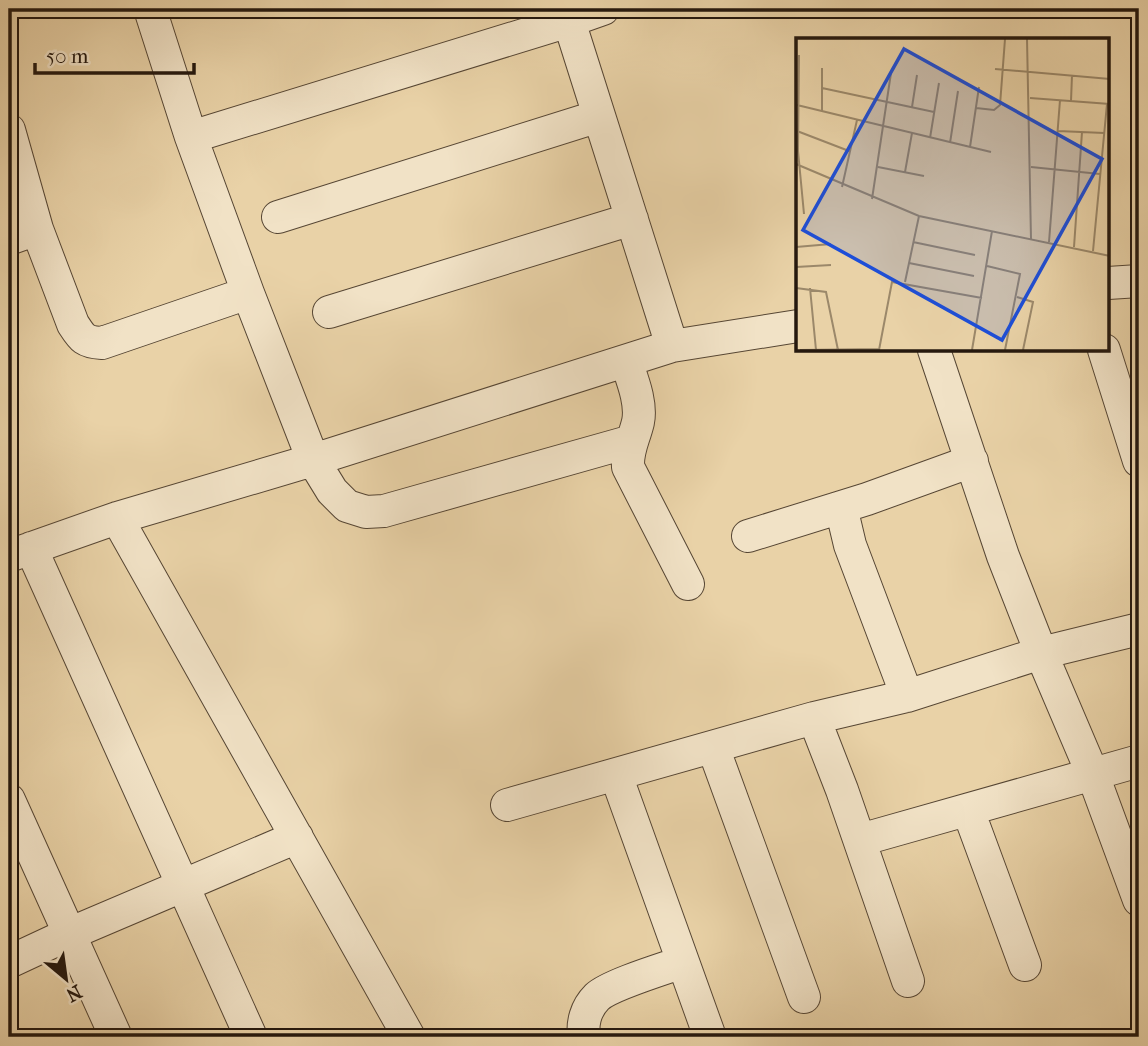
<svg xmlns="http://www.w3.org/2000/svg" width="1148" height="1046" font-family="'IM FELL French Canon',serif">
<style>
.lines{fill:none;stroke-linecap:round;stroke-linejoin:round}
.minor-casing{stroke:#564634;stroke-width:34}
.minor{stroke:#f1e2c6;stroke-width:32}
.inset-road{fill:none;stroke:#9b886a;stroke-width:2}
.view{fill:#1d4ed8;fill-opacity:0.15;stroke:#1d4ed8;stroke-width:3.5}
.inset-edge{fill:none;stroke:#25180e;stroke-width:3.5}
</style>
<rect width="100%" height="100%" fill="#e9d2a7"/>
<filter id="stains"><feTurbulence type="fractalNoise" baseFrequency=".00286" numOctaves="4"/><feColorMatrix values="0 0 0 0 .2 0 0 0 0 .09 0 0 0 0 .02 0 0 0 .5 -.17"/></filter>
<radialGradient id="worn" r=".72"><stop offset=".6" stop-color="#630" stop-opacity="0"/><stop offset="1" stop-color="#630" stop-opacity=".3"/></radialGradient>
<g class="lines">
<!-- minor casing -->
<g class="minor-casing">
<path id="minor" d="M 150,9 L 191,137 L 248,293 L 313,460 L 332,491 L 347,506 L 366,512 L 384,511 L 632,441
M 569,21 L 672,346
M 9,130 L 37,229 L 73,324 C 82,338 84,342 102,343 L 248,293
M 191,137 L 569,21 L 603,9
M 278,217 L 599,116
M 9,239 L 37,229
M 1108,283 L 1139,281
M 329,312 L 632,219
M 934,350 L 1003,556 L 1041,653 L 1093,775 L 1139,900
M 1104,350 L 1139,461
M 626,361 C 632,379 642,403 638,422 C 634,439 627,450 628,467 L 688,584
M 841,507 L 850,545 L 907,696
M 117,518 L 409,1037
M 748,536 L 867,499 L 972,461
M 31,548 L 251,1037
M 9,556 L 117,518 L 313,460 L 672,346 L 798,326
M 814,718 L 842,790 L 908,981
M 713,747 L 804,997
M 616,775 L 710,1037
M 9,800 L 116,1037
M 507,805 L 814,718 L 907,696 L 1041,653 L 1139,629
M 968,810 L 1025,965
M 860,840 L 1139,761
M 9,962 L 69,934 L 297,837
M 584,1037 C 582,1023 586,1008 597,997 C 610,985 663,969 683,962"/>
</g>
<!-- minor -->
<use href="#minor" class="minor"/>
</g>
<!-- overview -->
<g transform="translate(796 38)">
<rect width="313" height="313" fill="#e9d2a7"/>
<path class="inset-road" d="M 231,1 L 235,201M 3,17 L 2,113 L 8,176M 26,30 L 26,73M 199,31 L 314,41M 26,50 L 138,74M 234,60 L 314,66M 275,63 L 276,37M 1,67 L 195,114M 116,69 L 121,37M 180,70 L 198,72 L 204,67 L 209,1M 1,93 L 53,113M 262,93 L 308,95M 134,100 L 143,45M 154,105 L 162,53M 174,109 L 183,49M 0,126 L 123,178 L 314,218M 82,129 L 128,138M 235,129 L 304,136M 109,134 L 116,95M 46,149 L 61,82M 76,161 L 95,35M 117,204 L 179,217M 253,204 L 264,62M 0,209 L 35,206M 278,209 L 286,94M 297,213 L 311,66M 113,225 L 178,238M 191,228 L 224,236 L 209,312M 0,229 L 35,227M 109,244 L 123,178M 0,250 L 30,254 L 42,312M 14,250 L 20,312M 221,259 L 237,264 L 227,312M 4,312 L 83,311M 83,312 L 96,244 L 186,260M 176,312 L 196,193"/>
<path class="view" d="M 108,11 L 306,121 L 206,302 L 7,192 Z"/>
<rect width="313" height="313" class="inset-edge"/>
</g>
<!-- margin -->
<rect width="1148" height="1046" fill="none" stroke="#e9d2a7" stroke-width="35"/>
<rect x="10" y="10" width="1127" height="1025" fill="none" stroke="#25180e" stroke-width="3.5"/>
<rect x="18" y="18" width="1113" height="1011" fill="none" stroke="#25180e" stroke-width="2"/>
<!-- north arrow -->
<g transform="translate(66 979) rotate(151)" stroke="#f1e2c6" stroke-width="5" paint-order="stroke">
<path d="M0-5L12 26L0 18L-12 26Z" fill="#25180e"/>
<text y="-10" font-size="19" font-weight="bold" text-anchor="middle" fill="#25180e">N</text>
</g>
<!-- scale -->
<path d="M35 63v10h159v-10" fill="none" stroke="#25180e" stroke-width="3.5"/>
<text x="46" y="63" font-size="21" fill="#25180e" stroke="#f1e2c6" stroke-width="5" paint-order="stroke">50 m</text>
<rect width="100%" height="100%" filter="url(#stains)"/>
<rect width="100%" height="100%" fill="url(#worn)"/>
</svg>
